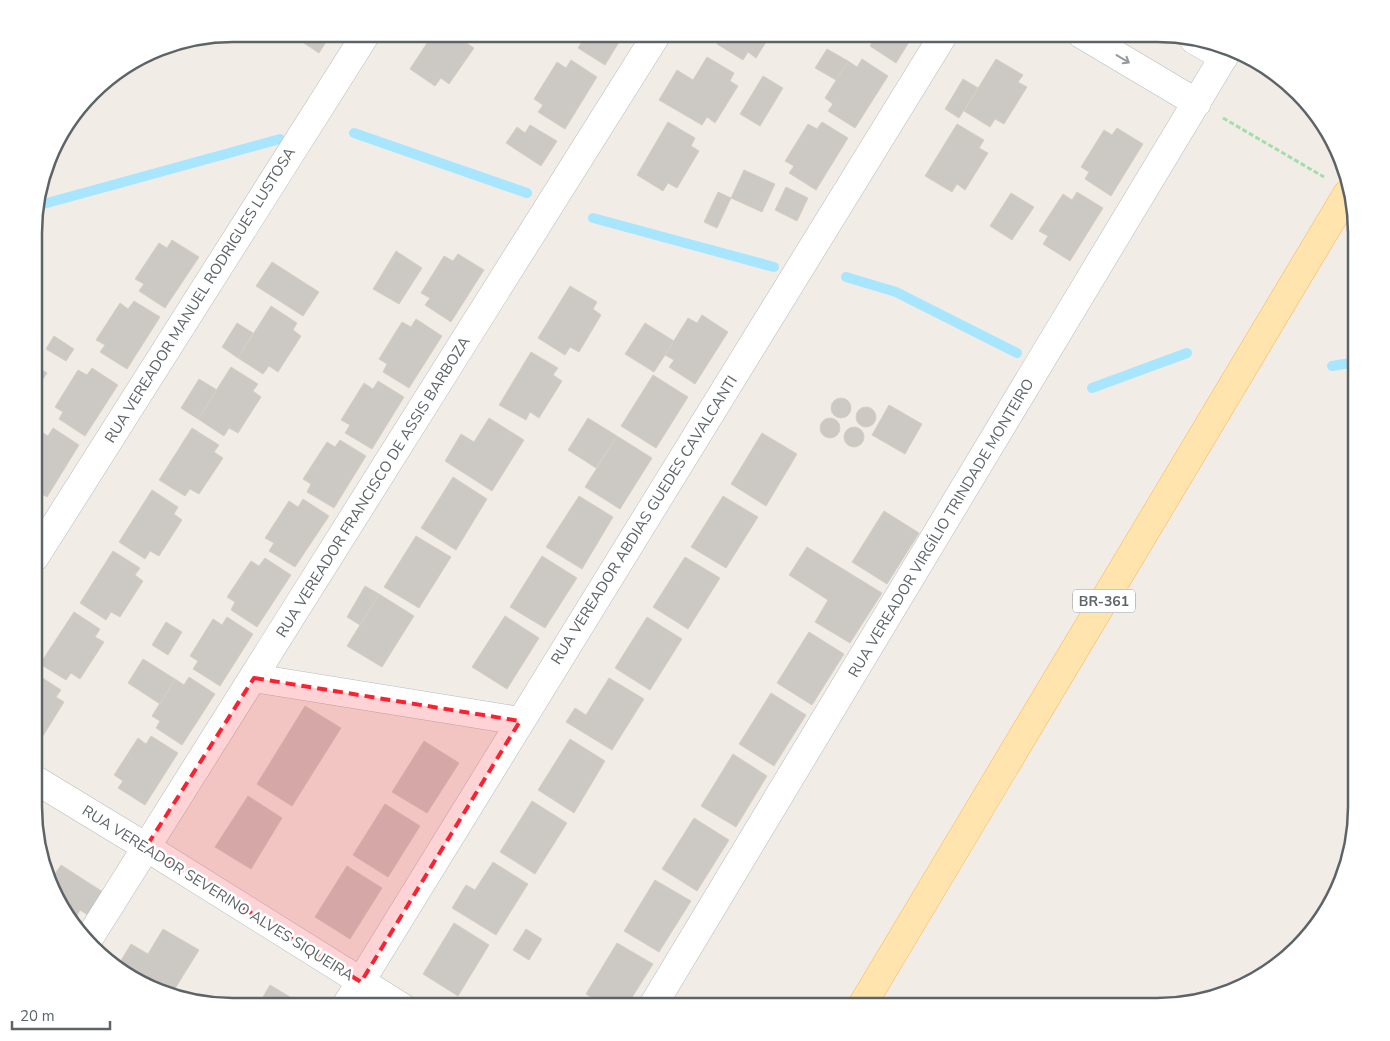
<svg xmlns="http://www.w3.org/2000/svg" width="1390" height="1041" font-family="'Nunito Sans',sans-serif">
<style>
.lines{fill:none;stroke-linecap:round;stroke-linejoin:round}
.stream{stroke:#a8e6ff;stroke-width:10}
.building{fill:#ccc8c3;stroke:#d7cec3}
.street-casing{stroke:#b6babe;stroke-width:29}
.primary-casing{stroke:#ffb451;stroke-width:29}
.path{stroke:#a2dea8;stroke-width:3;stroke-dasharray:5 2.5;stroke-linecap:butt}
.street{stroke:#fff;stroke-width:28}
.primary{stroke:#ffe5ad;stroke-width:28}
.oneway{stroke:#969a9d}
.marked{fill:#fc2131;fill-opacity:0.2;stroke:#fc2131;stroke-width:4;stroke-dasharray:10 6;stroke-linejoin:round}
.labels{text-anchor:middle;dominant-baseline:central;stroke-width:5;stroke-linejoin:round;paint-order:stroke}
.shield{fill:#fff;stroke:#8e9295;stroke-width:1}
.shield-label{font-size:14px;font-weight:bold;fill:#5d6468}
.street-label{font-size:15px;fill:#5d6468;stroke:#fff}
.rim{fill:none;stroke:#5d6468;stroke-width:2.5}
</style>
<rect width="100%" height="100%" fill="#f1ede6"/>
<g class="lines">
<!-- stream -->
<path class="stream" d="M 354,133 L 527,193
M 36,206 L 280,139
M 593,218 L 774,267
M 846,277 L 896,292 L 1017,353
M 1332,366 L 1356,362
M 1092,388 L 1187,353"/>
</g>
<!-- building -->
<path class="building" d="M 294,34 L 331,34 L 319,53 L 293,36 Z
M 433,34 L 468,34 L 470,35 L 465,42 L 474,48 L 449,84 L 441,78 L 435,86 L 410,69 Z
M 575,34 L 624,34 L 605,65 L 578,48 L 583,40 L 574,35 Z
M 723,34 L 771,34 L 756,58 L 748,52 L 743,60 L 717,44 Z
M 866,34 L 914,34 L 896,63 L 870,46 L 874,39 Z
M 827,49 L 848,61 L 836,80 L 815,68 Z
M 707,57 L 734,73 L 730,81 L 738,86 L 715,123 L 707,117 L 702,125 L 659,100 L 677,70 L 693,80 Z
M 862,59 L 888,76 L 855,128 L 828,111 L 833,104 L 825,98 L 848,61 L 857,67 Z
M 996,59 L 1023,75 L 1018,82 L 1027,87 L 1004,124 L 995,119 L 990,127 L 964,111 Z
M 571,60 L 597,77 L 565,129 L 538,112 L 543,105 L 534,99 L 557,62 L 566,68 Z
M 763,76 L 783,88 L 760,126 L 740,114 Z
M 963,79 L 978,88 L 959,118 L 945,109 Z
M 668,122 L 695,138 L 691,146 L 699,151 L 677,188 L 668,183 L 663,191 L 637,175 Z
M 822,122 L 848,138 L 816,190 L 789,173 L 794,166 L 785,161 L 808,124 L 817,129 Z
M 957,124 L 984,140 L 979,148 L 988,153 L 965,190 L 957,184 L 952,192 L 925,176 Z
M 530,125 L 557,141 L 541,166 L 506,143 L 517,127 L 525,133 Z
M 1117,128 L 1143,144 L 1111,196 L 1085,179 L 1089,172 L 1081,167 L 1104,130 L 1112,135 Z
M 744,170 L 775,184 L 762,212 L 731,198 Z
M 786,187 L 808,198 L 797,221 L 775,210 Z
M 718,192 L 731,198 L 717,228 L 704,222 Z
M 1077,192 L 1103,208 L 1070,261 L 1043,244 L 1048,236 L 1039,231 L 1063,194 L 1072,200 Z
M 1011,193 L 1034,207 L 1012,240 L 990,226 Z
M 172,240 L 199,257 L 165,308 L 139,291 L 144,284 L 135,279 L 159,243 L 167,248 Z
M 396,251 L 422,268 L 399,304 L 373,289 Z
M 458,254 L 484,270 L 451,322 L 425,305 L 430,298 L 421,293 L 444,256 L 453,261 Z
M 272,262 L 319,292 L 303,316 L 256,286 Z
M 570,286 L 597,302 L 593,309 L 601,315 L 579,352 L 570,347 L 565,355 L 538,338 Z
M 134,301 L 160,317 L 127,369 L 100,352 L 105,345 L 96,340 L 120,303 L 128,309 Z
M 271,306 L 297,323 L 293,330 L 301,336 L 278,372 L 269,366 L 263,374 L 238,358 Z
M 702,315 L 728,332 L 695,384 L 669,367 L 674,360 L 665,355 L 688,318 L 697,323 Z
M 416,319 L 442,336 L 409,388 L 383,372 L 387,364 L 379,359 L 402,322 L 411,327 Z
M 237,323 L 253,333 L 238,358 L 222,347 Z
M 645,323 L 674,341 L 654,372 L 625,354 Z
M 54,336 L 74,349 L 66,361 L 46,349 Z
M 531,352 L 558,368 L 553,375 L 562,381 L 539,418 L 530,412 L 526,420 L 499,405 Z
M 36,366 L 47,373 L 35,391 L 35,368 Z
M 231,367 L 258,384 L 253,391 L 261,397 L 238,433 L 229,428 L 224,436 L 198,419 Z
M 92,368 L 118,385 L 85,436 L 59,419 L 63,412 L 55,407 L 78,370 L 87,375 Z
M 653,375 L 688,397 L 656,448 L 621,426 Z
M 199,379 L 217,390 L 198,419 L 181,408 Z
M 378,381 L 404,397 L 372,449 L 345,433 L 350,425 L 341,420 L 364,383 L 373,389 Z
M831 408a10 10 0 1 1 20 0a10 10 0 1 1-20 0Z
M 889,405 L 922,424 L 905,454 L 872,435 Z
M856 417a10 10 0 1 1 20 0a10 10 0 1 1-20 0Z
M 489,418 L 524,440 L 492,491 L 445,461 L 461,434 L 474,442 Z
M 588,418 L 617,436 L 596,468 L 568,450 Z
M820 428a10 10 0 1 1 20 0a10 10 0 1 1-20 0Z
M844 437a10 10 0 1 1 20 0a10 10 0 1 1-20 0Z
M 53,428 L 79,445 L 47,497 L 35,490 L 35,438 L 40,431 L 48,436 Z
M 192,428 L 219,445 L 214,452 L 223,458 L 199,494 L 190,489 L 185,496 L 159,480 Z
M 762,433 L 797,454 L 766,506 L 731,484 Z
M 617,436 L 652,458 L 620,509 L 585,487 Z
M 340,440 L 366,456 L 334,508 L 307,492 L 311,484 L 303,479 L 327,442 L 335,447 Z
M 453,477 L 487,499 L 456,550 L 421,528 Z
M 152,490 L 178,507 L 174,514 L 182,520 L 159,556 L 150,551 L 145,559 L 119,542 Z
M 579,496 L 613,517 L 582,569 L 546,547 Z
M 723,496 L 758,517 L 726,568 L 691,547 Z
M 303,499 L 329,516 L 295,567 L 269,551 L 274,543 L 265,538 L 289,501 L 298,507 Z
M 884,511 L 919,533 L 887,584 L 852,562 Z
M 416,536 L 451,557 L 419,608 L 384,587 Z
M 807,547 L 882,593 L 850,643 L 815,622 L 828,600 L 789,575 Z
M 113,551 L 140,568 L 135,575 L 143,581 L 120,617 L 111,612 L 106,620 L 80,603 Z
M 542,556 L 577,578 L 545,628 L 510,607 Z
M 685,557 L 720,578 L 688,629 L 653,607 Z
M 265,558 L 291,575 L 257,627 L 231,610 L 235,602 L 227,597 L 251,561 L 259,566 Z
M 365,586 L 379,594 L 360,625 L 347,617 Z
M 379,594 L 414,616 L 382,667 L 347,646 Z
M 74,612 L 100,629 L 95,637 L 104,642 L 80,679 L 71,673 L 66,680 L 40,664 Z
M 505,616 L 539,638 L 507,689 L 472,667 Z
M 227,617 L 253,634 L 220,686 L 193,669 L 198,661 L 190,656 L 213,619 L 222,625 Z
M 647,617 L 682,639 L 650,690 L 615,668 Z
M 166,622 L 182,632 L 168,655 L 152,645 Z
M 809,632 L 844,654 L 812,705 L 777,683 Z
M 143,659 L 175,679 L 160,704 L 128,683 Z
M 35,673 L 61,690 L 56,697 L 64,702 L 41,739 L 34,735 Z
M 189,677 L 215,694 L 182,745 L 156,728 L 160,721 L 152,716 L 175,679 L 184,685 Z
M 609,678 L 644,699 L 612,750 L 566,722 L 575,708 L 586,715 Z
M 771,693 L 806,715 L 774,766 L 739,744 Z
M 305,706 L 341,728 L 292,806 L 257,784 Z
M 151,736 L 178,753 L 145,805 L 118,788 L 123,781 L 114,775 L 138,738 L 146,744 Z
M 570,739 L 605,761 L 574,813 L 538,790 Z
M 424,741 L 459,763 L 427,813 L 392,792 Z
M 733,754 L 767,776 L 736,827 L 701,806 Z
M 248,796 L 282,818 L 251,869 L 215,847 Z
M 532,801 L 567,823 L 535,874 L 500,852 Z
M 385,804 L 420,826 L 388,877 L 353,855 Z
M 694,818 L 729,840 L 697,891 L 662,869 Z
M 493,862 L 528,884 L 496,935 L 452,908 L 466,885 L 475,890 Z
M 61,865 L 106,894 L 91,917 L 80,910 L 74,921 L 55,896 L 50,881 Z
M 347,866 L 382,888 L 350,939 L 315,917 Z
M 655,880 L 691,901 L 659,952 L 624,931 Z
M 454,923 L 489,945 L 458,996 L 423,974 Z
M 163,929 L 199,950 L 171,995 L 157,992 L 117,967 L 131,944 L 148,954 Z
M 526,929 L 542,939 L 529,960 L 513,950 Z
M 617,943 L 653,964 L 626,1007 L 607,1007 L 586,994 Z
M 270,985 L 305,1006 L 305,1007 L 257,1007 Z"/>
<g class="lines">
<!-- street casing -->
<g class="street-casing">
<path id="street" d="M 1081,34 L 1197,103
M 1194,40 L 1224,57
M 35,557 L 366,34
M 254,678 L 520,721
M 34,779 L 146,847 L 402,1007
M 88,940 L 657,34
M 345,1007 L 944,34
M 652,1007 L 1229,48"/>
</g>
<!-- primary casing -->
<g class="primary-casing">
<path id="primary" d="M 861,1007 L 1347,194"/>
</g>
<!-- path -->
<path class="path" d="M 1223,118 L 1324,177"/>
<!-- street -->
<use href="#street" class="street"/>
<!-- primary -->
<use href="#primary" class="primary"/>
</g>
<!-- one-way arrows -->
<defs><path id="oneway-shaft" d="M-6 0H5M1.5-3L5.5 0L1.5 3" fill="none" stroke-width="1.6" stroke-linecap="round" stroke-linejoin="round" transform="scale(1.25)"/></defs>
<use class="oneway" href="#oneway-shaft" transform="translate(1123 59) rotate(31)"/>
<!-- marked area -->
<path class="marked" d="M 254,678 L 520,721 L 361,982 L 146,847 Z"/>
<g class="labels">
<!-- shield labels -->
<rect class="shield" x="1073" y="589.5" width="62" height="23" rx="4"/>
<g class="shield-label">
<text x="1104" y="601">BR-361</text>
</g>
<!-- street labels -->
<g class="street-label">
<text transform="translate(200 295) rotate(-58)">RUA VEREADOR MANUEL RODRIGUES LUSTOSA</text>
<text transform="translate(373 487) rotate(-58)">RUA VEREADOR FRANCISCO DE ASSIS BARBOZA</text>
<text transform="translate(644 520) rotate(-58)">RUA VEREADOR ABDIAS GUEDES CAVALCANTI</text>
<text transform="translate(941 528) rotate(-59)">RUA VEREADOR VIRGÍLIO TRINDADE MONTEIRO</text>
<text transform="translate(218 893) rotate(32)">RUA VEREADOR SEVERINO ALVES SIQUEIRA</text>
</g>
</g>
<!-- crop -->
<path d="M0 0H1390V1041H0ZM233 42H1157A191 191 0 0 1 1348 233V807A191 191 0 0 1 1157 998H233A191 191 0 0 1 42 807V233A191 191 0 0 1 233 42Z" fill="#fff" fill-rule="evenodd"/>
<path class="rim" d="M233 42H1157A191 191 0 0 1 1348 233V807A191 191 0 0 1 1157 998H233A191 191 0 0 1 42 807V233A191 191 0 0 1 233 42Z"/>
<!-- scale -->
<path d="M12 1021v8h98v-8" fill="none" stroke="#5d6468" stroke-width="2.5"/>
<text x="20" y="1021" font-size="15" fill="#5d6468" stroke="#ffffff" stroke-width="4" paint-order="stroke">20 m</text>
</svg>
